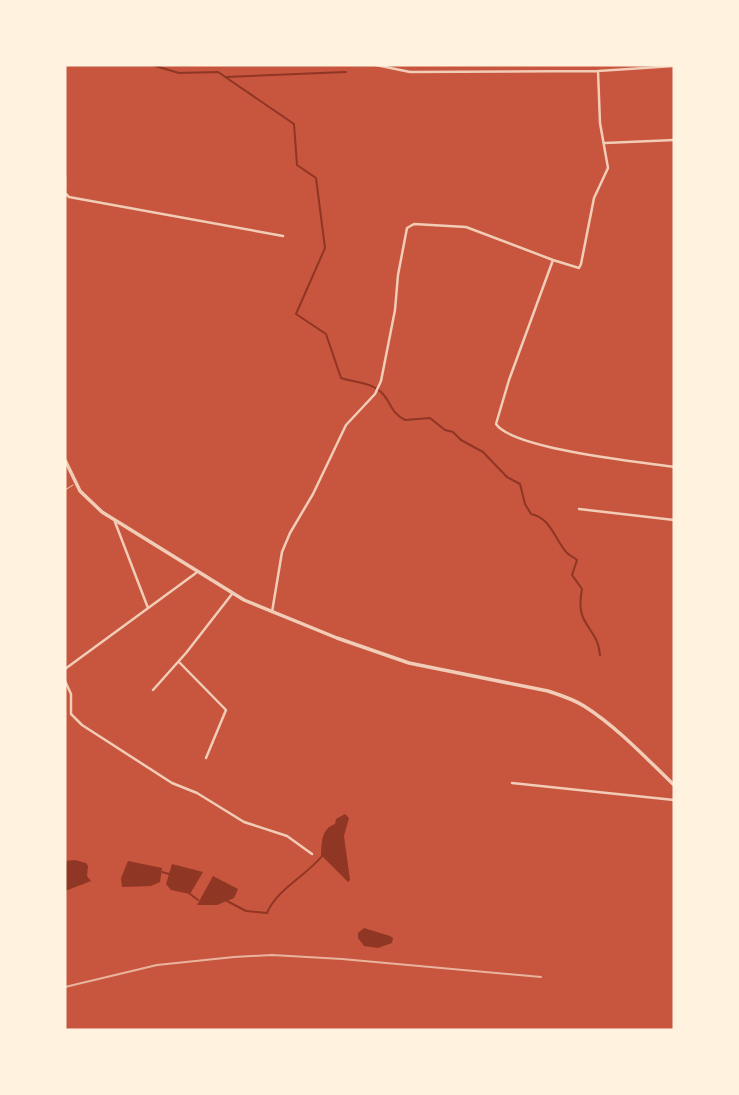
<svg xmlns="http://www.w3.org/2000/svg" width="739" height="1095" font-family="Montserrat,sans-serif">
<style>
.water{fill:#8f3625}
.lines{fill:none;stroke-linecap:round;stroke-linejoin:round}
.stream{stroke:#8f3625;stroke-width:2}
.service{stroke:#f1ccb7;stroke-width:1}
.minor{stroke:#f1ccb7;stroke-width:2.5}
.tertiary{stroke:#f1ccb7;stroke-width:3.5}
.rail{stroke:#e9b49f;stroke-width:2}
</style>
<rect width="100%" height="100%" fill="#c8553d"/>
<!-- water -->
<path class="water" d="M 345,814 L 349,818 L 344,836 L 350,880 L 348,882 L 321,855 C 322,842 321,829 335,824 L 336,819 Z
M 75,860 L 86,863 L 88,866 L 87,876 L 91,881 L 65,891 L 65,861 Z
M 128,861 L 162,868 L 160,882 L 151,886 L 122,887 L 121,878 Z
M 172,864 L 203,872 L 190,894 L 171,890 L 166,884 Z
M 213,876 L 238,889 L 234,898 L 217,905 L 197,905 Z
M 364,928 L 390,936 L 393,938 L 392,943 L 378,948 L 364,946 L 358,938 L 358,933 Z"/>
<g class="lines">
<!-- stream -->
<path class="stream" d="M 152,65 L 179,73 L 218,72 L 294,124 L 297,165 L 316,178 L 325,248 L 296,314 L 326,334 L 341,378 C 356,383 372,382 383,394 C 392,404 390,412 405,420 L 430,418 L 445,430 L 453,432 L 461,440 L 483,452 L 507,477 L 520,484 L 525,504 L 531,514 C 551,518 555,540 567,553 C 570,556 574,557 577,560 L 572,575 L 582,589 C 574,627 598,626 600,655
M 225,77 L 346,72
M 162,872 L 169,874
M 190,894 L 198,900
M 227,901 L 246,911 L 267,913 C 277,889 306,876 322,856"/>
<!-- service -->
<path class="service" d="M 65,490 L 73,485"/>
<!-- minor -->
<path class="minor" d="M 376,65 L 410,72 L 598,71 L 674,66
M 598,71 L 600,123 L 608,168 L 594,198 L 581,264 L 579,268 L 553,260 L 509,380 L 496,424 C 513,449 640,462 674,467
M 605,143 L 674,140
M 65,176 L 65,190
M 65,193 L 69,197 L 283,236
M 579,509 L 674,520
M 115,522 L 148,608
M 272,612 L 282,552 L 290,533 L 313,494 L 346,425 L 375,394 L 381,381 L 395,310 L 398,275 L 407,228 L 414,224 L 466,227 L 553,260
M 179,662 L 226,710 L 206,758
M 65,669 L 196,573
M 65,681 L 71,694 L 71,714 L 82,725 L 172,783 L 197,793 L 244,822 L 287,836 L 312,854
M 153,690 L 186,653 L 232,594
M 512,783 L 674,800"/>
<!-- tertiary -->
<path class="tertiary" d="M 65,460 L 80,491 L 102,512 L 244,600 L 337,638 L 409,663 L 548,691 C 560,695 573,699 584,706 C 617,727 646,758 674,785"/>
<!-- rail -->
<path class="rail" d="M 65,987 L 157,965 L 234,957 L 272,955 L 342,959 L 541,977"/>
</g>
<!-- border -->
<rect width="739" height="1095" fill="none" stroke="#fff3e0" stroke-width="133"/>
</svg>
